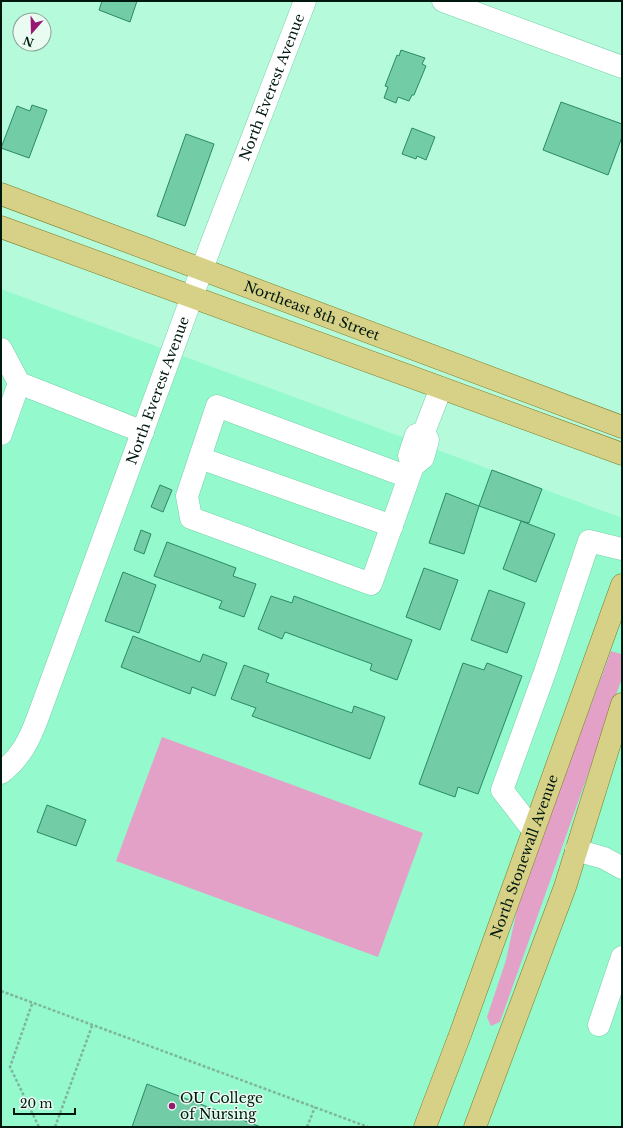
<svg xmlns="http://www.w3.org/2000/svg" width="623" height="1128" font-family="'Libre Baskerville',serif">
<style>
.built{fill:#94f9cd}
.green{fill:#e4a1c7}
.building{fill:#72cca6;stroke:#2a8966}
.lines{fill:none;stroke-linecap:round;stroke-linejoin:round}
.minor-casing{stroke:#76d0a9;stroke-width:23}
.major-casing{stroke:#7b7c29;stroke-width:23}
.path{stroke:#7eb69d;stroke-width:2.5;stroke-dasharray:3 2;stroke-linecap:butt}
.minor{stroke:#fff;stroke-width:22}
.major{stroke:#d7d187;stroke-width:22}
.poi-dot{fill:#981971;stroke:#eafbf2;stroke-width:1.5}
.labels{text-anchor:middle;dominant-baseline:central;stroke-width:3;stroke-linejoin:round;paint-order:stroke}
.street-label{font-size:14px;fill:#00190f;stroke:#eafbf2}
.poi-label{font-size:14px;fill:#00190f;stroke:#eafbf2;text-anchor:start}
</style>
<rect width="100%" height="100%" fill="#b5fbdb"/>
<!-- built -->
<path class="built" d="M 1,289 L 622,518 L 622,1127 L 1,1127 Z"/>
<!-- green -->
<path class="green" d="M 611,651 L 621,654 L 622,678 L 500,1022 L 491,1026 L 487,1017 L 506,960 L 520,896 Z
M 162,737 L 423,833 L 378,957 L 116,861 Z"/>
<!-- building -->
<path class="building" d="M 102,1 L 137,1 L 130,22 L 99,10 Z
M 401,50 L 425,58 L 422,64 L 426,66 L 414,95 L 412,95 L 409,101 L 398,97 L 396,103 L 384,98 L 388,87 L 385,86 L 397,55 L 399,56 Z
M 561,102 L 622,124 L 622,137 L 608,175 L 543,150 Z
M 32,105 L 47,110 L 29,158 L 1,148 L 17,106 L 30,111 Z
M 412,128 L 435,137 L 426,160 L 417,156 L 416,159 L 402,154 Z
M 186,134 L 214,144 L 185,226 L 157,216 Z
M 492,470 L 542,489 L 529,523 L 521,521 L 479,506 Z
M 160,485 L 172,490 L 163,512 L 151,507 Z
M 446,493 L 479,506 L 464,554 L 429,543 Z
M 521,521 L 555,534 L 536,582 L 503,569 Z
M 141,530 L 151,534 L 144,554 L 134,550 Z
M 167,542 L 236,568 L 233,576 L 256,584 L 244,617 L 219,608 L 222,601 L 154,576 Z
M 424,568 L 458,580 L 440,630 L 406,617 Z
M 123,572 L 156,585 L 139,633 L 105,621 Z
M 489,590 L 525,603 L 507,653 L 471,640 Z
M 271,596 L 292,603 L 294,596 L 412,640 L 397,680 L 370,670 L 372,664 L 285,632 L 282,639 L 258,629 Z
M 133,636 L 200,662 L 203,654 L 227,663 L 215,696 L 192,687 L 190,694 L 121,667 Z
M 463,663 L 484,670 L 487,663 L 522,676 L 478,794 L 458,787 L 455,797 L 419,784 Z
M 244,665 L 269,674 L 266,682 L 352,713 L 354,706 L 385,717 L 370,759 L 252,716 L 256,708 L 231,699 Z
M 47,805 L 86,820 L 76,846 L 37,832 Z
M 147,1084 L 261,1127 L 132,1127 Z"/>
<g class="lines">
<!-- minor casing -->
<g class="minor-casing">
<g id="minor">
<path d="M 443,1 L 622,67"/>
<path d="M 1,349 L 19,383 L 143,432"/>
<path d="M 424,432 L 428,440 L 423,458 L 413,466 L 409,456 L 416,435 L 424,432 L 441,388"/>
<path d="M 1,434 L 19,383"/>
<path d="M 200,458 L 392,526"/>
<path d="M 408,477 L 217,406 L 187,496 L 191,518 L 371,584 L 413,466"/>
<path id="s1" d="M 1,773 C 21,757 29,741 38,717 L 212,242 L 305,1"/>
<path d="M 533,830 L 502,790 L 545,672 L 589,541 L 622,549"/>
<path d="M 576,850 L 604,858 L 622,868"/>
<path d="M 599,1025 L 622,957"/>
</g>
</g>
<!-- major casing -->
<g class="major-casing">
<g id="major">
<path id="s2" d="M 1,194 L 622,427"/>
<path d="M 1,227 L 622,454"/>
<path id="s3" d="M 425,1127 L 460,1035 L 622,585"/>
<path d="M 475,1127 L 565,887 L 622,704"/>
</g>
</g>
<!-- path -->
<path class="path" d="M 1,991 L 368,1127
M 32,1004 L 10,1067 L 39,1127
M 55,1127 L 92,1026
M 307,1127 L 315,1107"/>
<!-- minor -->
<use href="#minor" class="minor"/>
<!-- major -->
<use href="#major" class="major"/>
</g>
<!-- markers -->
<circle class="poi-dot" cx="172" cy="1106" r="4"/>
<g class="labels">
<!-- street labels -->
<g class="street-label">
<text stroke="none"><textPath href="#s1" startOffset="740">North Everest Avenue</textPath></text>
<text stroke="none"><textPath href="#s2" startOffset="332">Northeast 8th Street</textPath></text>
<text stroke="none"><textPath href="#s1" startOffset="416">North Everest Avenue</textPath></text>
<text stroke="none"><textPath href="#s3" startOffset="288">North Stonewall Avenue</textPath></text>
</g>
<!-- poi labels -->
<g class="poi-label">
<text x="180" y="1098">OU College<tspan x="180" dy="16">of Nursing</tspan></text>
</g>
</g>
<!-- border -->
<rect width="623" height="1128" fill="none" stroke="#00190f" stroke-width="4"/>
<!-- north arrow -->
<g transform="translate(32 32) rotate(200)"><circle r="19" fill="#eafbf2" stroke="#8ca197"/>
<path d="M0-3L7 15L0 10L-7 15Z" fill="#981971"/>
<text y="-6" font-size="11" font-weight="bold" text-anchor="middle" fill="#00190f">N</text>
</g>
<!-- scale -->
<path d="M14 1108v6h61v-6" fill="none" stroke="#00190f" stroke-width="2"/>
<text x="20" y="1108" font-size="12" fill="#00190f" stroke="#eafbf2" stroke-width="3" paint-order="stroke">20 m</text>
</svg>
